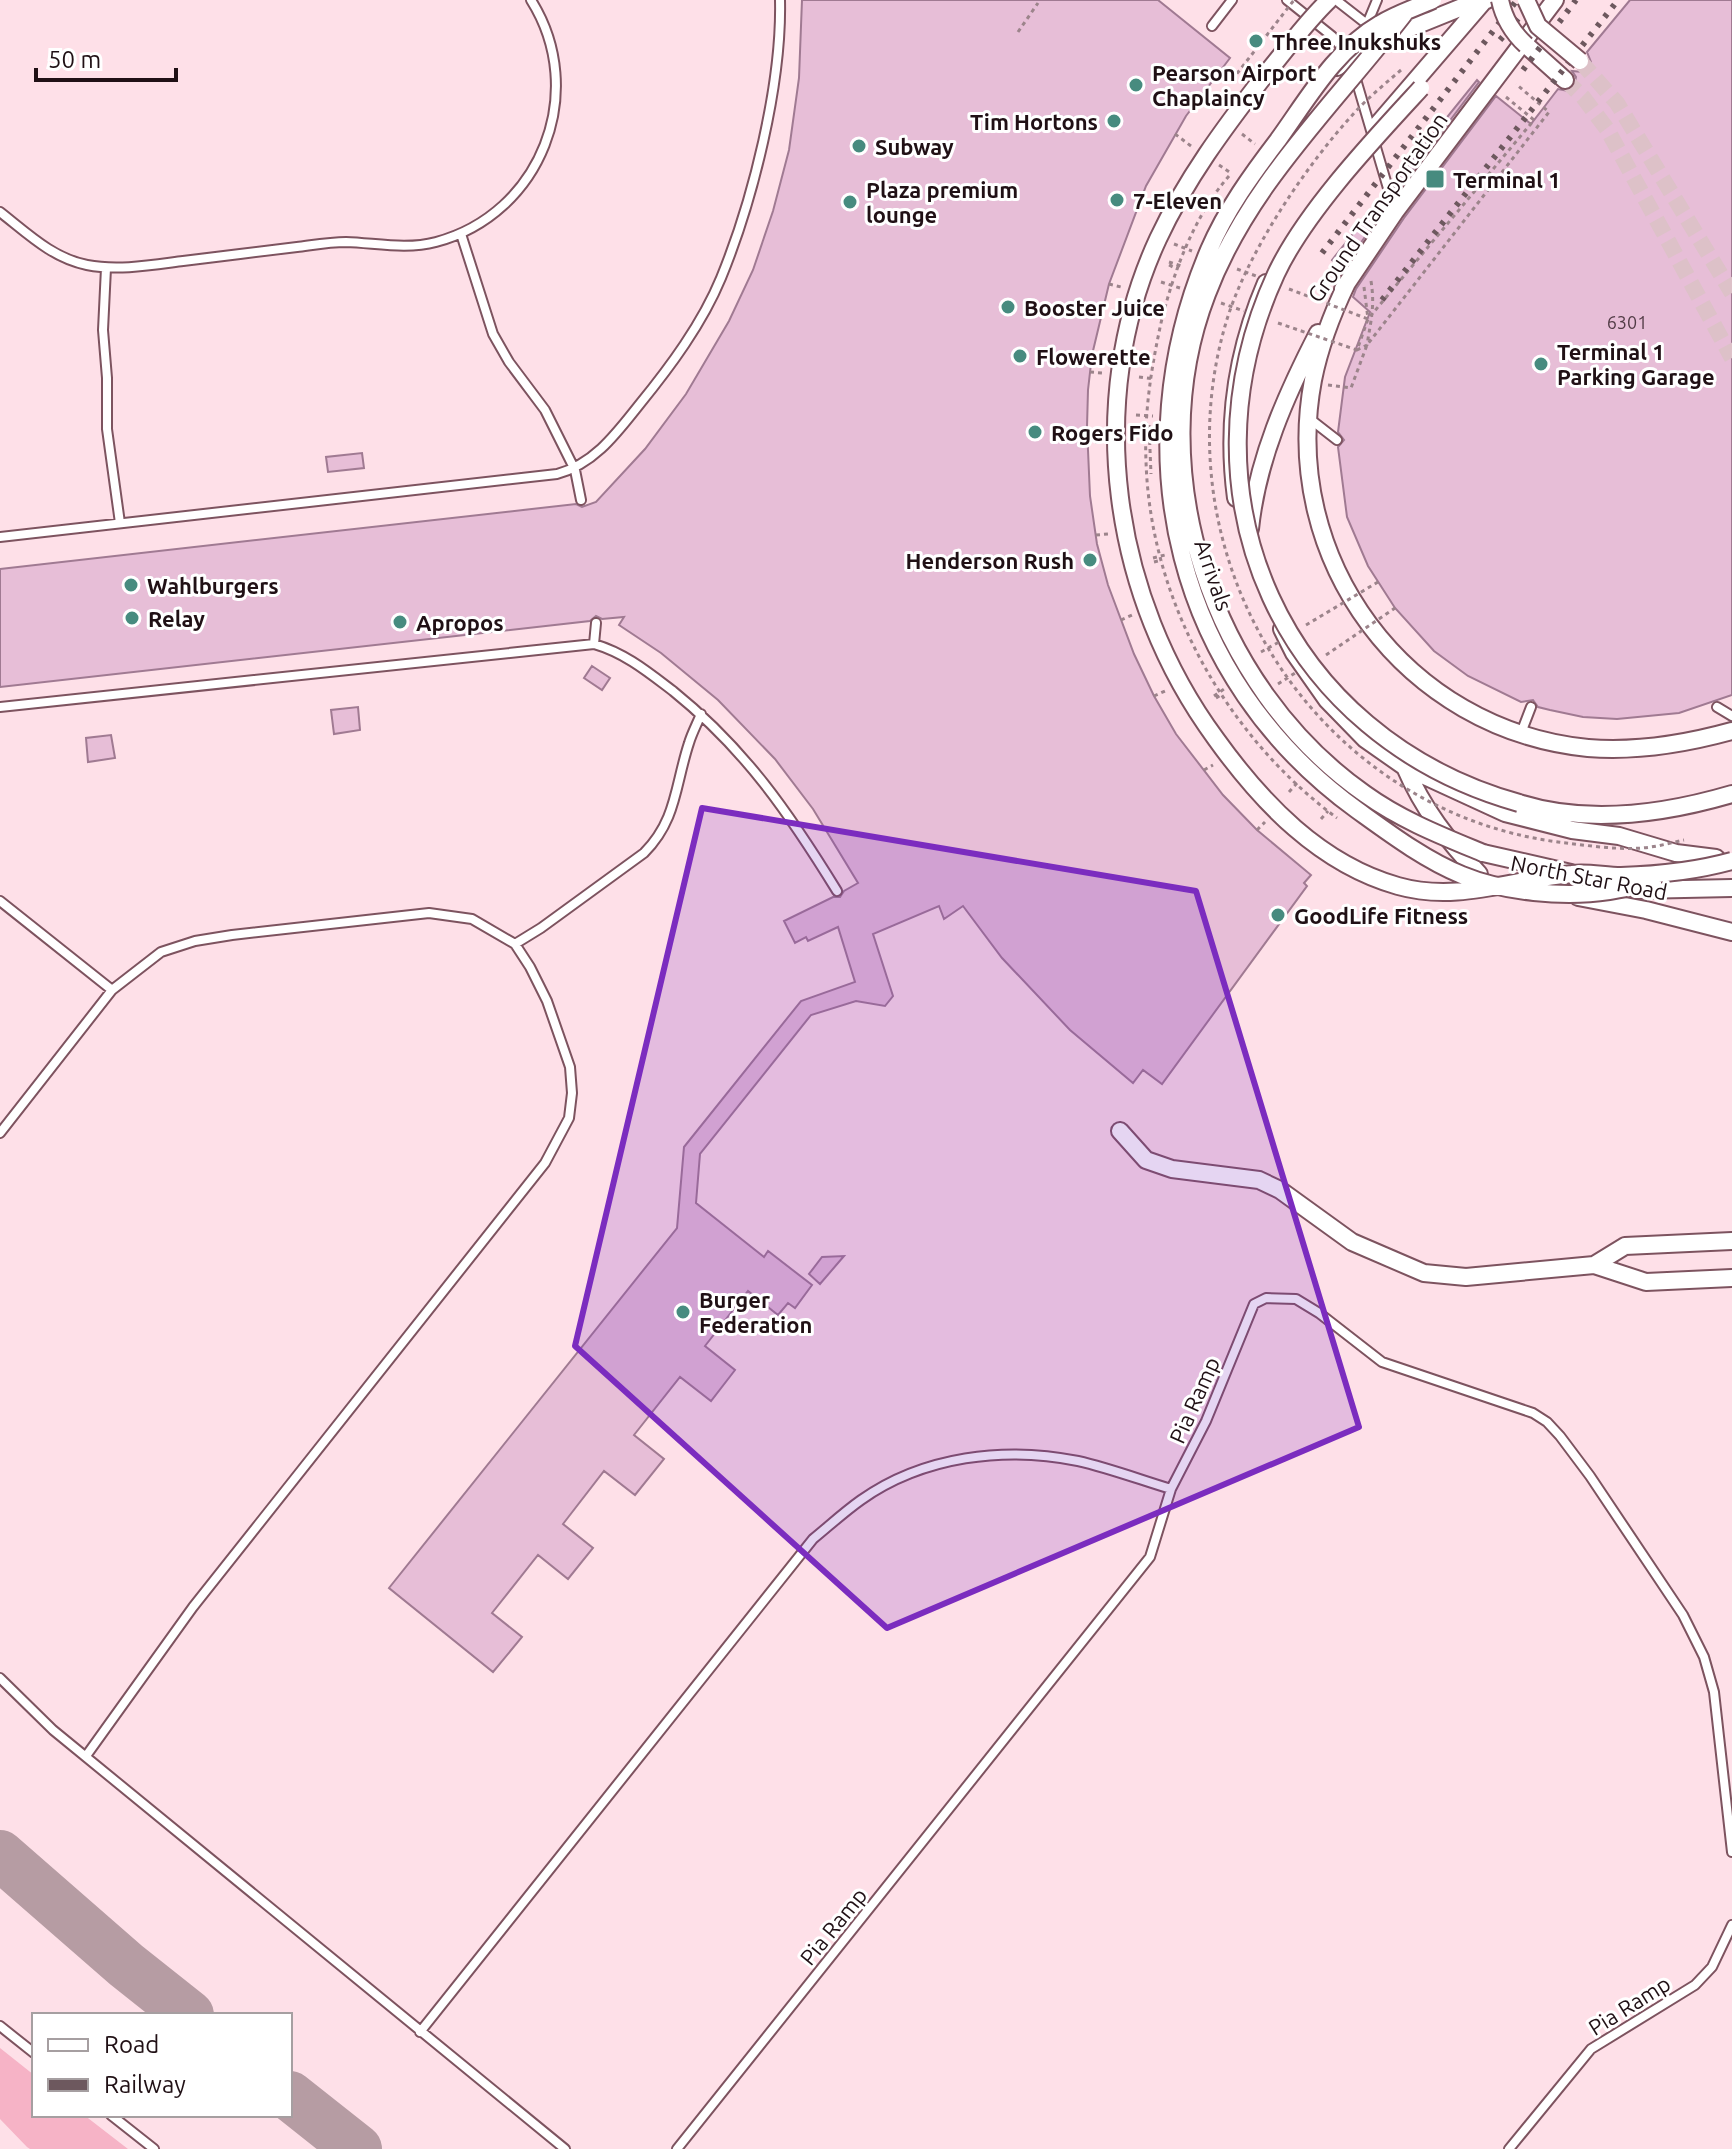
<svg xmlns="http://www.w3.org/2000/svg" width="1732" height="2149" font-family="Ubuntu,sans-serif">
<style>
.green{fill:#f6b3c6}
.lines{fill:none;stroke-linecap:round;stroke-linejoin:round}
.taxiway{stroke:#b69ca3;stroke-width:50}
.building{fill:#e7bed7;stroke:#a07a92;stroke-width:2}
.street-tunnel{stroke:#ddc1c8;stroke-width:16;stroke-dasharray:16 8;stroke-linecap:butt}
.lane-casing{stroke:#7d535f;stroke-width:12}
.street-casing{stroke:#7d535f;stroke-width:20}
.path{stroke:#9c848b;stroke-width:3;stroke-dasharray:4 4;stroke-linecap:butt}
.lane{stroke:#fff;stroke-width:8}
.street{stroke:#fff;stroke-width:16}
.rail{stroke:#6d585e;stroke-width:6;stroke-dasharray:4 8;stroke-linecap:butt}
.street-bridge-casing{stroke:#7d535f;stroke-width:20;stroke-linecap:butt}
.path-bridge{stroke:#9c848b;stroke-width:3;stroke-dasharray:4 4;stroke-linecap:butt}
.street-bridge{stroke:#fff;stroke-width:16}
.marked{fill:#7b2cbf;fill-opacity:0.2;stroke:#7b2cbf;stroke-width:6;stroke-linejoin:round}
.poi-dot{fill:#478b7f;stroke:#fff;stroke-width:3}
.labels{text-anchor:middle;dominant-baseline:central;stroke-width:6;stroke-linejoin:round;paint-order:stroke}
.number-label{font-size:18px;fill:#523c46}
.poi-label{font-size:22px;font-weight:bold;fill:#201015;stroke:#fff;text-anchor:start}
.street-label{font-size:22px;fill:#201015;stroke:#fff}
</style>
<rect width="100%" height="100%" fill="#fee0e8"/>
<!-- green -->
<path class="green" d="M 0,2048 L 34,2075 L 34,2115 L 84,2115 L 128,2149 L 30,2149 L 27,2147 L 0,2119 Z"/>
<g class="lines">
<!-- taxiway -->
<path class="taxiway" d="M 0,1855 L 126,1965 L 189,2015
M 290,2096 L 357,2149"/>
</g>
<!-- building -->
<path class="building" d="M 802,0 L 1158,0 L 1230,58 L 1186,116 L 1146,186 L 1109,284 L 1092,355 L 1088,390 L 1087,427 L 1090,496 L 1097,544 L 1108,585 L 1134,654 L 1154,696 L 1176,734 L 1223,795 L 1257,830 L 1311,875 L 1304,883 L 1307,886 L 1162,1084 L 1143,1070 L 1133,1083 L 1070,1030 L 1002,958 L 963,906 L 944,919 L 939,906 L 873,934 L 893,996 L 885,1006 L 856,1001 L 811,1015 L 700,1154 L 696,1203 L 764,1257 L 768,1251 L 812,1285 L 795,1308 L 788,1303 L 778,1315 L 748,1291 L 705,1346 L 735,1370 L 711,1401 L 680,1377 L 634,1435 L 664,1459 L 635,1495 L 604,1471 L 563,1524 L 593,1548 L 568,1579 L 538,1555 L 492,1613 L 522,1637 L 493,1672 L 389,1588 L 677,1228 L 684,1147 L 801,1001 L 855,982 L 838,927 L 808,941 L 806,937 L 795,943 L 784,921 L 833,897 L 840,897 L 844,891 L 858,883 L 813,809 L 775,759 L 718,700 L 661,653 L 619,625 L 624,617 L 602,619 L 596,616 L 590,621 L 0,687 L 0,569 L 576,504 L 582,507 L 596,502 L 645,449 L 686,394 L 729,321 L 753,270 L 773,211 L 789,150 L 799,78 Z
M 1630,0 L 1732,0 L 1732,695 L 1679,713 L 1617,719 L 1583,717 L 1550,710 L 1538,707 L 1533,700 L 1521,702 L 1468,676 L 1434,651 L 1395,608 L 1368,566 L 1347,517 L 1338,447 L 1344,440 L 1338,432 L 1345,377 L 1370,312 L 1353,297 L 1356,289 L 1404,218 L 1496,96 L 1531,124 L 1558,89 L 1568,91 L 1574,87 L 1576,77 L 1572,71 L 1583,72 L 1588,69 L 1591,62 L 1587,52 Z
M 1477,80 L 1479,82 L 1396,192 L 1394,183 Z
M 1383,196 L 1386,206 L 1343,269 L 1332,260 Z
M 362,453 L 364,468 L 328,472 L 326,457 Z
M 592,666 L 610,678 L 602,690 L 584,678 Z
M 358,707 L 360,730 L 334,734 L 331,710 Z
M 111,735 L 115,758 L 88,762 L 86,738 Z
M 844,1256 L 820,1284 L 809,1274 L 822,1257 Z"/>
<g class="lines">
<!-- street-tunnel -->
<path class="street-tunnel" d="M 1580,61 L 1617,103 L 1732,293
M 1565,80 L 1583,97 L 1607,129 L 1732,358"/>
<!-- lane casing -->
<g class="lane-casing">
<path id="lane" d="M 1287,0 L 1332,36 L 1346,53
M 1336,0 L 1368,25
M 1212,26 L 1232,0
M 1365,29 L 1377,0
M 1355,76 L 1395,212
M 0,212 C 27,233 52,258 87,265 C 118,271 152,265 183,261 C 221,256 259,252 297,247 C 313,245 330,242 346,242 C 376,243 406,250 436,242 C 541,214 589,92 531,0
M 461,234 L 493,334 L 509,362 L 545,410 L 575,470 L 581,500
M 106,268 L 103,330 L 107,378 L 107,429 L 120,523
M 1310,419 L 1337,440
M 0,537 L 557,474 C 594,464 616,434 639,405 C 670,367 702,324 721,278 C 753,200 782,84 780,0
M 594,644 L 596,623
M 0,707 L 594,644 C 625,653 648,672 673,691 C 745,749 789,813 837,891
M 1717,707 L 1732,716
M 1521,733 L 1531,707
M 0,901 L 112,990
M 515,944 L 541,928 L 644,853 C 677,820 675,785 689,743 C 692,733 697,724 701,714
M 0,1133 L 112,990 L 161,952 L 195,941 L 232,935 L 429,913 L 472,919 L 515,944 L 530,967 L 547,1001 L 570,1067 L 572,1093 L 569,1118 L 545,1163 L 193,1607 L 86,1756
M 0,1678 L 53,1730 L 565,2149
M 0,2026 L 34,2053
M 420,2032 L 813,1539 C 829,1526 844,1512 861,1500 C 923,1456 1005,1446 1078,1461 C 1109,1468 1141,1480 1171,1489
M 111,2115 L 154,2149
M 677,2149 L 1150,1557 L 1171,1489 L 1206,1421 L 1254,1304 L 1266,1298 L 1296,1299 L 1319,1313 L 1382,1362 L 1533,1413 L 1547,1422 L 1560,1436 L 1590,1476 L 1683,1615 L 1704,1657 L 1714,1692 L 1732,1852
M 1509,2149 L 1591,2049 L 1695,1985 L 1712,1967 L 1732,1925"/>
</g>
<!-- street casing -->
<g class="street-casing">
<path id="street" d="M 1526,45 L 1565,80
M 1337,67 L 1373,43 L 1467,5 L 1487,0
M 1378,124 L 1483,2
M 1347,283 C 1332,314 1320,345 1313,380 C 1279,560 1406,730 1588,748 C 1637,752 1685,744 1732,731
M 1343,289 L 1395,212 L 1555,0
M 1236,498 C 1226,423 1236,353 1266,283
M 1250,529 C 1257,460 1286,395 1318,333
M 1282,629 L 1294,653 L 1327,700 L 1365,739 L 1405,767 L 1505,813 L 1572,830 L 1619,836 L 1676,853 L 1716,858
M 1405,767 C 1423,809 1448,841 1479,874
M 1519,803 C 1588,825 1664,814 1732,794
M 1483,853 L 1571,873
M 1558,888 L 1618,878
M 1637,890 L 1732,888
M 1578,897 L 1646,910 L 1732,932
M 1120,1131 L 1146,1160 L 1172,1169 L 1259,1180 L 1280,1190 L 1352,1242 L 1424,1273 L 1466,1277 L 1594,1265 L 1646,1282 L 1732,1278
M 1594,1265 L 1625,1246 L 1732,1241"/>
</g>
<!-- path -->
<path class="path" d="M 1018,32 L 1038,3
M 1138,200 L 1152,206
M 1169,262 L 1184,267
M 1169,265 L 1177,269
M 1371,281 C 1375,306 1371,320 1367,345 L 1357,350 L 1368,319 L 1373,313 L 1534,120 L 1506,97
M 1109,284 L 1121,287
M 1364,287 L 1368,319
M 1328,385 L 1351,388 L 1367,345 L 1549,112 L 1516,84
M 1136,415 L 1153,416
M 1149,425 L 1151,474
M 1087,443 L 1099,442
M 1096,535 L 1108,534
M 1153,558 L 1165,555
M 1154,562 L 1162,560
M 1154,696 L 1165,691
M 1214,696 L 1224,689
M 1216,698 L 1221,695
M 1204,770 L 1213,765
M 1321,819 L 1328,811"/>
<!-- lane -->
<use href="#lane" class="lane"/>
<!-- street -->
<use href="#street" class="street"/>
<!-- rail -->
<path class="rail" d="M 1500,40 L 1534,0
M 1523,70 L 1576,0
M 1322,253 L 1517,0
M 1382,300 L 1618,0"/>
<!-- street-bridge casing -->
<g class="street-bridge-casing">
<path id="street-bridge" d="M 1329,0 C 1305,23 1286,50 1265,75 C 1224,128 1186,179 1158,239 C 1083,401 1112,598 1216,739 C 1262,803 1320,864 1398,886 C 1458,903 1512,879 1572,874 C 1588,872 1605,876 1621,876 C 1658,875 1696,871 1732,861
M 1433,0 C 1415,8 1396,14 1380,24 C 1335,50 1307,100 1278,140 C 1252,174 1226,210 1209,250 C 1122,454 1176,679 1357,810 C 1389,833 1425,860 1462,875 C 1503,892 1564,898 1609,891 C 1624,889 1638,885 1653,883
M 1500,0 C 1504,19 1512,32 1526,45
M 1526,0 L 1538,26 L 1580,61
M 1404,14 C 1334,105 1248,185 1207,294 C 1139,470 1212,687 1365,794 C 1401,820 1442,836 1483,853
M 1421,88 C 1374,139 1305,212 1276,274 C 1174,496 1283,737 1519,803"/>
</g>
<!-- path-bridge -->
<path class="path-bridge" d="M 1401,70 C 1386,83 1370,96 1356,111 C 1306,165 1245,255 1225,326 C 1158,560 1315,810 1558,842 C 1585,845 1614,850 1642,848 C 1656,847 1670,843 1684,840
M 1232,80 L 1294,0
M 1175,134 L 1191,146
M 1242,134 L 1255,144
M 1219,165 L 1231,173
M 1229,176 C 1194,216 1173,273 1161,323 C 1151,369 1144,414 1146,461 C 1150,600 1226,736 1337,818
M 1174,244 L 1192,251
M 1237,269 L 1256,276
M 1161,282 L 1180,288
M 1289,289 L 1368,319
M 1221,303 L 1244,311
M 1278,323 L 1357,350
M 1090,372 L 1102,373
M 1139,377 L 1154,379
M 1121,620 L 1132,615
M 1306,625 L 1378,582
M 1261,652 L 1279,642
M 1326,655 L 1395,608
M 1278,684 L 1295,673
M 1289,792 L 1297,783
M 1257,830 L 1265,822"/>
<!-- street-bridge -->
<use href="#street-bridge" class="street-bridge"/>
</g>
<!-- marked area -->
<path class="marked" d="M 702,808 L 1196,891 L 1359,1427 L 887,1628 L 575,1346 Z"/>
<!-- markers -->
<g class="poi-dot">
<circle cx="1256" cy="41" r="8"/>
<circle cx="1136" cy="85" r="8"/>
<circle cx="1114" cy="121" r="8"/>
<circle cx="859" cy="146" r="8"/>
<rect x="1425" y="169" width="20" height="20" rx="4"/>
<circle cx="1117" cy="200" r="8"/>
<circle cx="850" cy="202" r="8"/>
<circle cx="1008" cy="307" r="8"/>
<circle cx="1020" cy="356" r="8"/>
<circle cx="1541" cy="364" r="8"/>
<circle cx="1035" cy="432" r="8"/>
<circle cx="1090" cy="560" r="8"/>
<circle cx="131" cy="585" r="8"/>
<circle cx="132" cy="618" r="8"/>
<circle cx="400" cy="622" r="8"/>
<circle cx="1278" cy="915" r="8"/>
<circle cx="683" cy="1312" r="8"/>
</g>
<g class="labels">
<!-- number labels -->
<g class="number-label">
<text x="1627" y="322">6301</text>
</g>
<!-- poi labels -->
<g class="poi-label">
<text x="1272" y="41">Three Inukshuks</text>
<text x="1152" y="72">Pearson Airport<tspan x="1152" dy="25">Chaplaincy</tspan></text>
<text x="1098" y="121" text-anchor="end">Tim Hortons</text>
<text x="875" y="146">Subway</text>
<text x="1453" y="179">Terminal 1</text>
<text x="866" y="189">Plaza premium<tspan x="866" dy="25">lounge</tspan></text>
<text x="1133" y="200">7-Eleven</text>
<text x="1024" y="307">Booster Juice</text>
<text x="1557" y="351">Terminal 1<tspan x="1557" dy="25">Parking Garage</tspan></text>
<text x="1036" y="356">Flowerette</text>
<text x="1051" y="432">Rogers Fido</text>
<text x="1074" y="560" text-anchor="end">Henderson Rush</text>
<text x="147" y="585">Wahlburgers</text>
<text x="148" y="618">Relay</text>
<text x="416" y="622">Apropos</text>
<text x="1294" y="915">GoodLife Fitness</text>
<text x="699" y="1299">Burger<tspan x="699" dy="25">Federation</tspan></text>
</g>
<!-- street labels -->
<g class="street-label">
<text transform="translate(1377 207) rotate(-55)">Ground Transportation</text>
<text transform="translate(1214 575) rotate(71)">Arrivals</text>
<text transform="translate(1589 877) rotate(11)">North Star Road</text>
<text transform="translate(1194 1400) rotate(-66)">Pia Ramp</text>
<text transform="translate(833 1926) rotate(-51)">Pia Ramp</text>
<text transform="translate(1629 2005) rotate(-32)">Pia Ramp</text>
</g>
</g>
<!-- legend -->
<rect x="32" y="2013" width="260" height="104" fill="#ffffff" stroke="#a69fa1" stroke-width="2"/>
<rect x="48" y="2039" width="40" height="12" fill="#ffffff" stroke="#a69fa1" stroke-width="2"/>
<text x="104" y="2053" font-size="24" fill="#201015">Road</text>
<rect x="48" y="2079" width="40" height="12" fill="#6d585e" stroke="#a69fa1" stroke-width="2"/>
<text x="104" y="2093" font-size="24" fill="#201015">Railway</text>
<!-- scale -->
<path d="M36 68v12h140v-12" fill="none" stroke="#201015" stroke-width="4"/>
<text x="48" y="68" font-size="24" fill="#201015" stroke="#ffffff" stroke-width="6" paint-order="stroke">50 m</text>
</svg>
